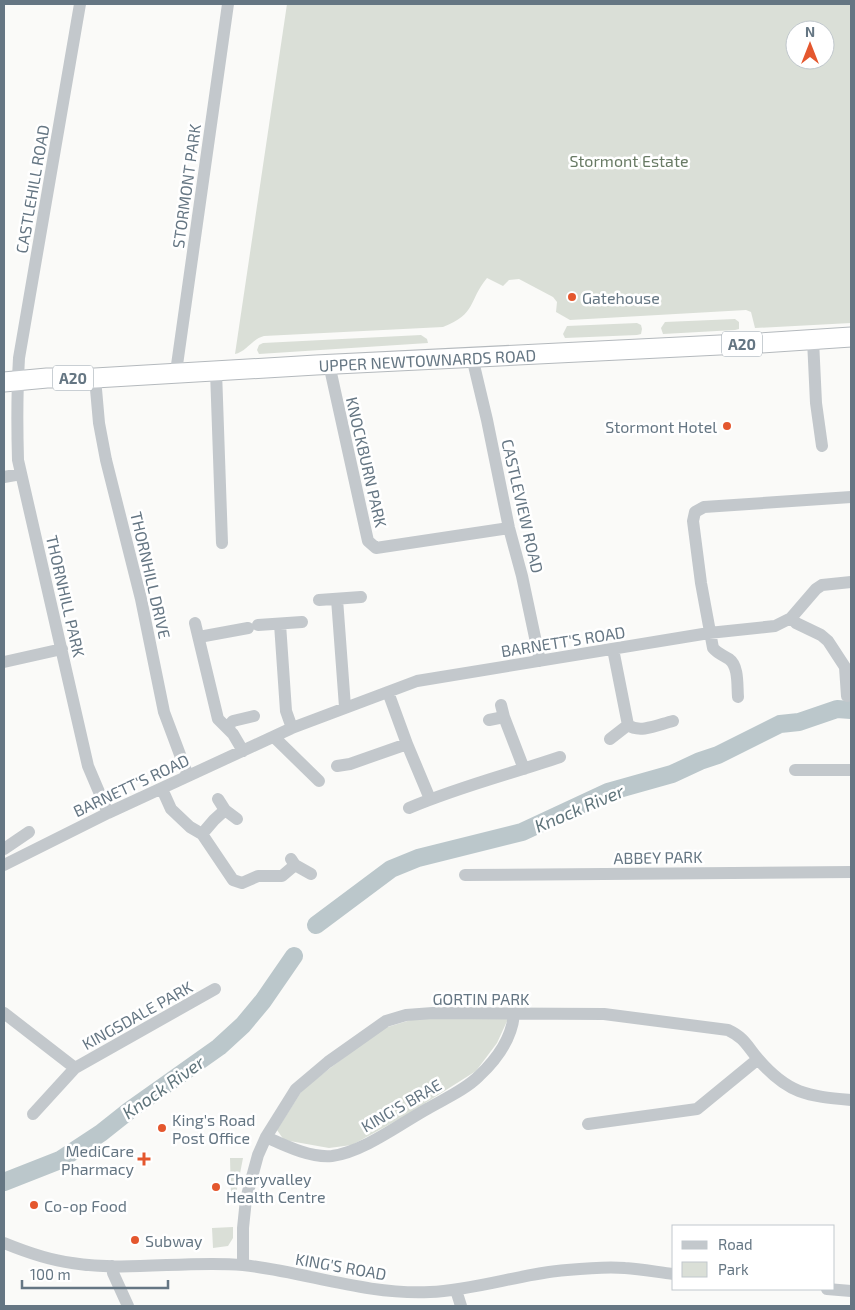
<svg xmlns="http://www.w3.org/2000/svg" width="855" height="1310" font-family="'Exo 2',sans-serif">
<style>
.green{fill:#dadfd7;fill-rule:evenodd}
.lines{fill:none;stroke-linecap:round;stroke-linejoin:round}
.river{stroke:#bbc7cb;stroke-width:18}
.highway-casing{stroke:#b4b9bd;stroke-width:21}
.minor{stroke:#c3c8cc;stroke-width:12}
.highway{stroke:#fff;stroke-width:19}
.poi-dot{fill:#e4572e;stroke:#fff;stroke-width:2}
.labels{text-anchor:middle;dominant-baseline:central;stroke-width:5;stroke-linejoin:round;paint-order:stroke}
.shield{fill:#fff;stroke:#939fa8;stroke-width:1}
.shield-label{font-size:15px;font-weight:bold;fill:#657683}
.park-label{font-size:16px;fill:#687a64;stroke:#fff}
.street-label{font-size:16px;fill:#657683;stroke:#fff}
.poi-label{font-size:16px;fill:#657683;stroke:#fff;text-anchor:start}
.water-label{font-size:18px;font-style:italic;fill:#60757c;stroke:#fff}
</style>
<rect width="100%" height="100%" fill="#fafaf8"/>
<!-- green -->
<path class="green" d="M 287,4 L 851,4 L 851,323 L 755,328 L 751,312 L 746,310 L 570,320 L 556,312 L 557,302 L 553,297 L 519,279 L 509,280 L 503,286 L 487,278 C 468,301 477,314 443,327 L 264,336 C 252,339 246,352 235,354 ZM 795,30 L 825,30 L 825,60 L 795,60 Z
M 735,319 L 739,322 L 739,329 L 735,330 L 663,334 L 661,328 L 665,322 Z
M 637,323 L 641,325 L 642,329 L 641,334 L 637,335 L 565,338 L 563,334 L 567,326 Z
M 421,335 L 427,339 L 428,343 L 259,354 L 257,350 L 259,345 L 263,343 Z
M 414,1019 L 508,1019 L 497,1043 L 476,1071 L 405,1116 L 352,1145 L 329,1148 L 284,1140 L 277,1130 L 303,1089 L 381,1029 Z
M 230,1158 L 243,1158 L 236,1194 L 231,1194 Z
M 233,1227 L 233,1238 L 228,1246 L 213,1248 L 212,1228 Z"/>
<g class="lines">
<!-- river -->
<path class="river" d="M 316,925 L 391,869 L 418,858 L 522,832 L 608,792 L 672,774 L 700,761 L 718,755 L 780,724 L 799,722 L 837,709 L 851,710
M 4,1182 L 60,1160 L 101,1133 L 130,1110 L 219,1047 L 243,1025 L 263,1001 L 294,956"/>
<!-- highway casing -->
<g class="highway-casing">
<g id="highway">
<path id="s1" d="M 4,382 L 47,378 L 95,378 L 316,365 L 760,343 L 851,337"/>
</g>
</g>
<!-- minor -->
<path class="minor" d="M 80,4 L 19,358 C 17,392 17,426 18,460 L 88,766 L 108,813
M 813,340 L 816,403 L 822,446
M 472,357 L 487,420 L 509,528 L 522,576 L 540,661
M 329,364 L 368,541 L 376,548 L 509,528
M 216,371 L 222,543
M 176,372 L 228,4
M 95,378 L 99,423 L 106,460 L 141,599 L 164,712 L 188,776
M 4,477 L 21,474
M 337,599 L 345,707
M 319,600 L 361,597
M 791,618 L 796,623 L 821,635 L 828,641 L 845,667 L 847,696
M 195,623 L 218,719 L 233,734 L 243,751
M 280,624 L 286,711 L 292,728
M 258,625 L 302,622
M 199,637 L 248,628
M 613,649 L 628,725 C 640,734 660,724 673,721
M 4,662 L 62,649
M 388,692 L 407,744 L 430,799
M 738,697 C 737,686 739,666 729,659 C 723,655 718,654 713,648 L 701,583 L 693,521 L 695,512 L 704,507 L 851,497
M 501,705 L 504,717 L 524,769
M 489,720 L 504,717
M 227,728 L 233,721 L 254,716
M 274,737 L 319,781
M 610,739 L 628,725
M 337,766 L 350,764 L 407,744
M 795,770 L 851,770
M 162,789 L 171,809 L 190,827 L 202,834 L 233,880 L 242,883 L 258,876 L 282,876 L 295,865
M 218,799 L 225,810 L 237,819
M 409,808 C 458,787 510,774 560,757
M 202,834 L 214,820 L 225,810
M 4,849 L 29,832
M 291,859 L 295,865 L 311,874
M 4,865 L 108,813 L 292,728 L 417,681 L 709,633 L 775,626 L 791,618 L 816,589 L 822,585 L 851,582
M 465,875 L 851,872
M 4,1013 L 75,1068
M 33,1114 L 75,1068 L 215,989
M 588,1124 L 697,1109 L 758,1059
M 266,1137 C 286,1146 310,1158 332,1156 C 363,1152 400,1124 427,1109 C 444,1099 465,1090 479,1076 C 496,1060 512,1038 514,1014
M 4,1243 C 26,1252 48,1260 72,1263 C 129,1272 186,1260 243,1265 C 306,1272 365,1295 430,1292 C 473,1290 514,1276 557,1271 C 579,1269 602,1266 625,1268 C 641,1269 657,1272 674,1274
M 243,1265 L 243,1228 L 246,1199 L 258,1155 L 266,1137 L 296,1089 L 328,1062 L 386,1021 L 406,1015 L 433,1013 L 604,1014 L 728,1030 C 745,1038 747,1046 758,1059 C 788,1094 807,1096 851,1100
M 112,1266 L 113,1273 L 128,1306
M 827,1289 L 851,1291
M 456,1290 L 461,1306"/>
<!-- highway -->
<use href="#highway" class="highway"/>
</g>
<!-- markers -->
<g class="poi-dot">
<circle cx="572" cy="297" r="5"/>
<circle cx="727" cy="426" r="5"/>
<circle cx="162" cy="1128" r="5"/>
<path d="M141.5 1151.5h5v5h5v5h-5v5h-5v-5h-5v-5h5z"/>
<circle cx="216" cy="1187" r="5"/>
<circle cx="34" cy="1205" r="5"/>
<circle cx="135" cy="1240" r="5"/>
</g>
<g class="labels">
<!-- shield labels -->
<g class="shield">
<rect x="722" y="331.5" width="40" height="25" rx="4"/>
<rect x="53" y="365.5" width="40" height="25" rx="4"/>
</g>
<g class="shield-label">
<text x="742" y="344">A20</text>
<text x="73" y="378">A20</text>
</g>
<!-- park labels -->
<g class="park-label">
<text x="629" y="160">Stormont Estate</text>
</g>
<!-- street labels -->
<g class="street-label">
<text transform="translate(186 186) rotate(-82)">STORMONT PARK</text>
<text transform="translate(32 189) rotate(-80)">CASTLEHILL ROAD</text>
<text stroke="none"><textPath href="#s1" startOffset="424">UPPER NEWTOWNARDS ROAD</textPath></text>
<text transform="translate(367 462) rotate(77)">KNOCKBURN PARK</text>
<text transform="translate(523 506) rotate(77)">CASTLEVIEW ROAD</text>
<text transform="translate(151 575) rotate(77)">THORNHILL DRIVE</text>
<text transform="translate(66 596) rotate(77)">THORNHILL PARK</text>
<text transform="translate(563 641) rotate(-9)">BARNETT'S ROAD</text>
<text transform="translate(131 785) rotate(-25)">BARNETT'S ROAD</text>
<text transform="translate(658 857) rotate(-1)">ABBEY PARK</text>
<text x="481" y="998">GORTIN PARK</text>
<text transform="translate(137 1015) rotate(-29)">KINGSDALE PARK</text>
<text transform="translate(401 1105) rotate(-30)">KING'S BRAE</text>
<text transform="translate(341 1266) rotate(10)">KING'S ROAD</text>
</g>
<!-- poi labels -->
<g class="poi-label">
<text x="582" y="297">Gatehouse</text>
<text x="717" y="426" text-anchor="end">Stormont Hotel</text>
<text x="172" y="1119">King's Road<tspan x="172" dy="18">Post Office</tspan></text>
<text x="134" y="1150" text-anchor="end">MediCare<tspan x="134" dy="18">Pharmacy</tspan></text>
<text x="226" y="1178">Cheryvalley<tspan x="226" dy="18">Health Centre</tspan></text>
<text x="44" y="1205">Co-op Food</text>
<text x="145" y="1240">Subway</text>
</g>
<!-- water labels -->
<g class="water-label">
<text transform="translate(579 808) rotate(-23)">Knock River</text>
<text transform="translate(163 1087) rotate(-35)">Knock River</text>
</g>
</g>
<!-- border -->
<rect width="855" height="1310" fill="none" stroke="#657683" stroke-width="10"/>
<!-- legend -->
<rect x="672" y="1225" width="162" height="65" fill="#ffffff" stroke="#c1c8cd"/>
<rect x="682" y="1241" width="25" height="8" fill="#c3c8cc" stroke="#c1c8cd"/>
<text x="718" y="1250" font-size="15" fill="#657683">Road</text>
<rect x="682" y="1262" width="25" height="15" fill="#dadfd7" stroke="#c1c8cd"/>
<text x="718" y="1275" font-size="15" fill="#657683">Park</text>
<!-- north arrow -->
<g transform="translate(810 45)"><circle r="24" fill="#ffffff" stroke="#c1c8cd"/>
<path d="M0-4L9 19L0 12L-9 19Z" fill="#e4572e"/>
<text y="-8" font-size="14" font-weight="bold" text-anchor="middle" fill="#657683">N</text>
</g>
<!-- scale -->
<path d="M22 1280v8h146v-8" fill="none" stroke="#657683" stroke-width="2.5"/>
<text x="30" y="1280" font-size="15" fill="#657683" stroke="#ffffff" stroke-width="4" paint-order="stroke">100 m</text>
</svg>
